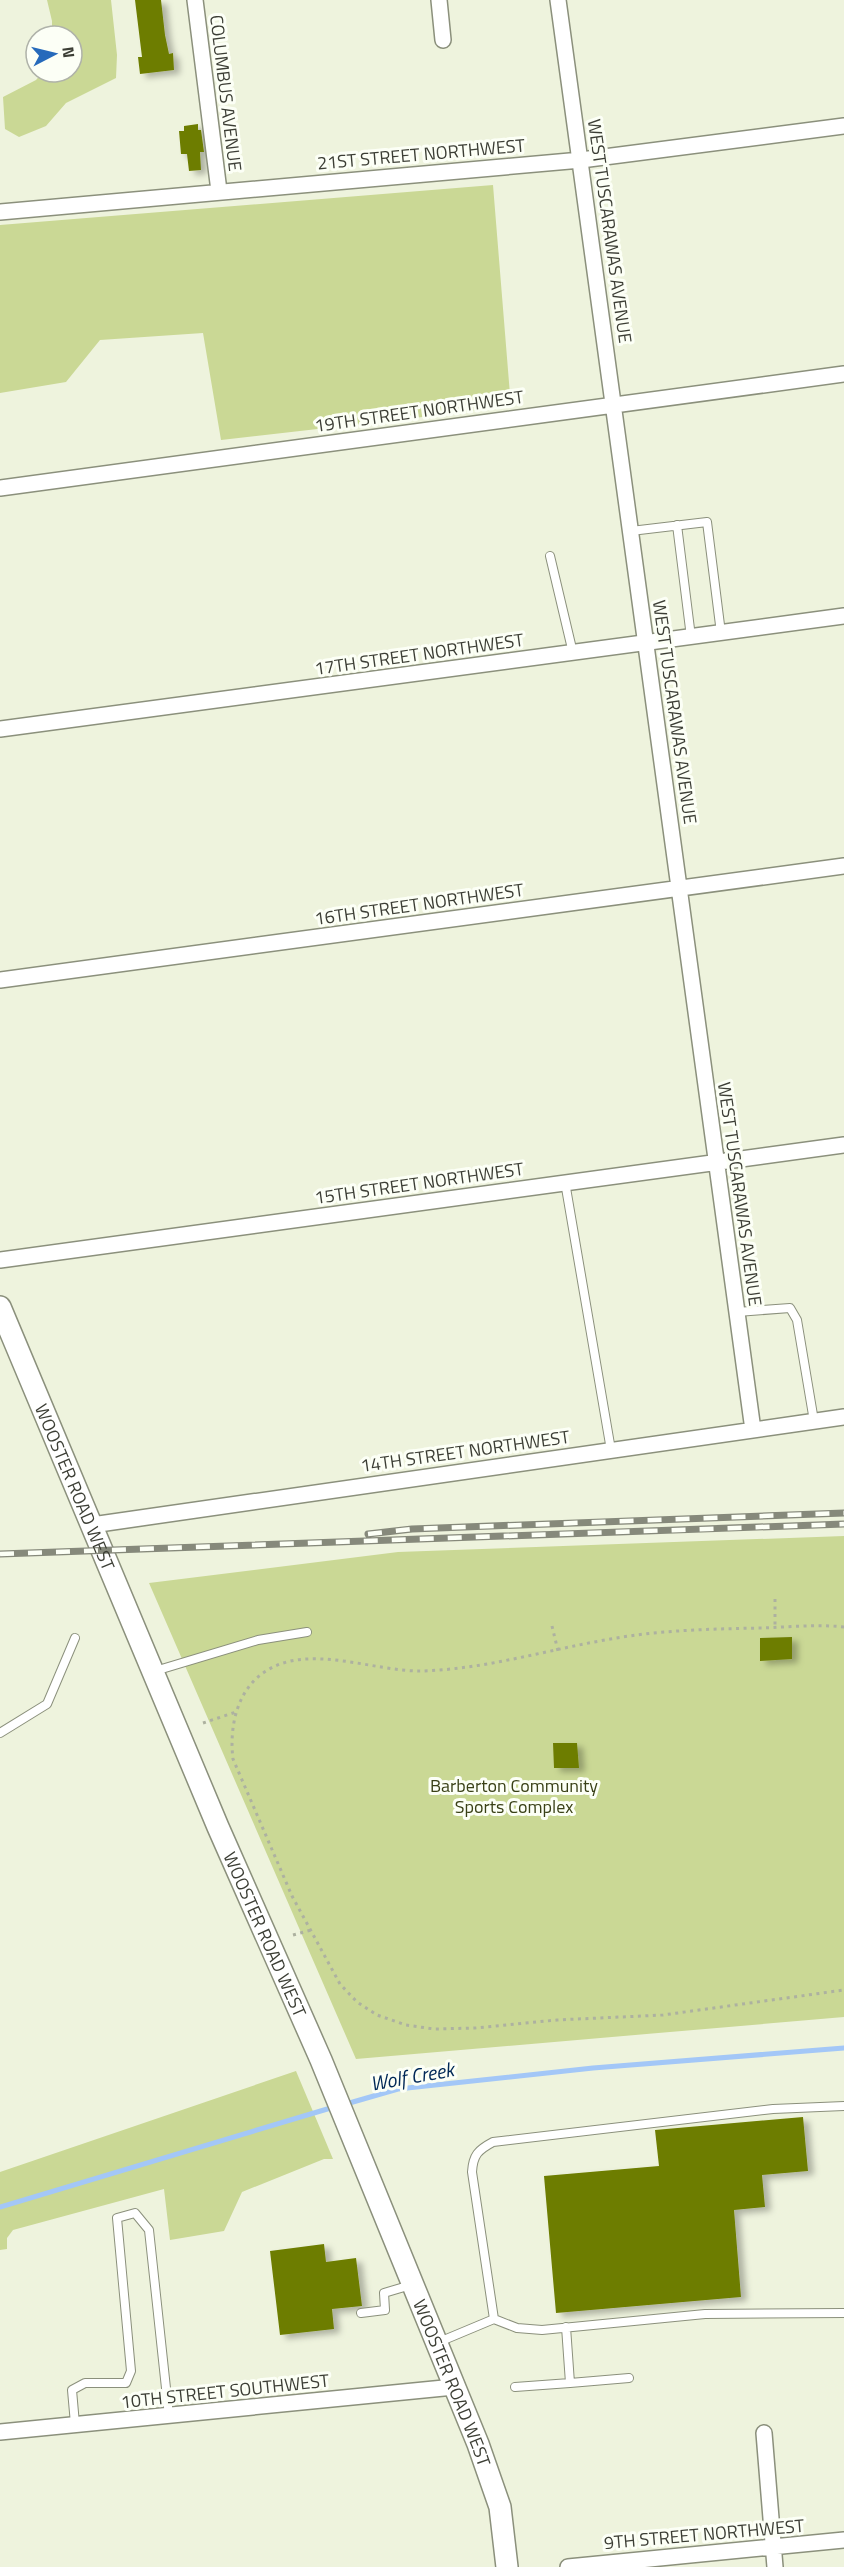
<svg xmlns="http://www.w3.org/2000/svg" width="844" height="2567" font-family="'Titillium Web',sans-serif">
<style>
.green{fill:#cad895}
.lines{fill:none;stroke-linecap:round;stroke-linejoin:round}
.stream{stroke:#a3c7f7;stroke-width:5}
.building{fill:#6d7d03;filter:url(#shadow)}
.lane-casing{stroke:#8b907c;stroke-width:10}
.street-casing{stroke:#8b907c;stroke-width:18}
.secondary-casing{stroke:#8b907c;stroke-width:24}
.path{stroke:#adb1a0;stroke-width:3;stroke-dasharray:3 4.5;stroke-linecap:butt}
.lane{stroke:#fff;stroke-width:8}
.street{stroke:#fff;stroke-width:15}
.secondary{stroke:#fff;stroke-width:21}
.rail-casing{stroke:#86897b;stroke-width:7}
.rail{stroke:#fcfff6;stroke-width:4.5;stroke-dasharray:14;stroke-linecap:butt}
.labels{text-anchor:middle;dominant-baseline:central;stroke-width:6;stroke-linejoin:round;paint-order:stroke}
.street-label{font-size:18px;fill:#3c3e35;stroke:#fcfff6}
.park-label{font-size:18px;fill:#394016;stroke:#fcfff6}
.water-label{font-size:20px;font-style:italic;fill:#002856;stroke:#fcfff6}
</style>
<defs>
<filter id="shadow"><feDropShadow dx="6" dy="4" stdDeviation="3" flood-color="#0004"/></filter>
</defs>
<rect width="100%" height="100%" fill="#eef3dd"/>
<!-- green -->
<path class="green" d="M 47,0 L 111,0 L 117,55 L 116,78 L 66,103 L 46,126 L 19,137 L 5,129 L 3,97 L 36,80 L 43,72 L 72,72 L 72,36 L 52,36 L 52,21 Z
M 493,185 L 511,407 L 221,440 L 203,333 L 100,340 L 66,382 L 0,393 L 0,225 Z
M 844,1536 L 844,2017 L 356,2059 L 149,1583 L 398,1552 Z
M 296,2071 L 333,2159 L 324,2159 L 242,2192 L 224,2231 L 170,2240 L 164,2189 L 13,2230 L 7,2238 L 7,2249 L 0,2250 L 0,2172 Z"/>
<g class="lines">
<!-- stream -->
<path class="stream" d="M 346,2104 L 398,2089 L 593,2068 L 844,2048
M 0,2207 L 334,2107"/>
</g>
<!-- building -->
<path class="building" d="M 135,0 L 161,0 L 165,35 L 169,54 L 173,53 L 174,70 L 140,74 L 138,57 L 142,57 Z
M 198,124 L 198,130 L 201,130 L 204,152 L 200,152 L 201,170 L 189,171 L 187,154 L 181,154 L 179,131 L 184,131 L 184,126 Z
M 792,1637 L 792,1659 L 760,1661 L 760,1638 Z
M 553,1743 L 577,1743 L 579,1768 L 554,1768 Z
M 803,2117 L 808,2171 L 762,2175 L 765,2207 L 734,2210 L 741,2297 L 556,2313 L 544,2176 L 659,2166 L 655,2130 Z
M 324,2244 L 326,2262 L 356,2258 L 362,2306 L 332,2309 L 334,2329 L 280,2335 L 270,2251 Z"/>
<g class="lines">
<!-- lane casing -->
<g class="lane-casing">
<path id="lane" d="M 677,525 L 691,637
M 631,531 L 707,522 L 721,633
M 550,556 L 573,653
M 565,1182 L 611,1450
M 737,1312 L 790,1308 L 797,1320 L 814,1421
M 155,1671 L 258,1640 L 307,1632
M 0,1733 L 47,1704 L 75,1638
M 361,2313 L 385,2310 L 384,2293 L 411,2285
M 494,2319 L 472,2172 C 473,2155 478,2150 493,2142 L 773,2109 L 844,2106
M 439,2342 L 494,2319 L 517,2328 L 542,2330 L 705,2314 L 844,2313
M 570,2383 L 629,2378
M 515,2387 L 570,2383 L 566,2327
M 75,2424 L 72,2390 L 85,2383 L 126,2383 L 131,2371 L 117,2218 L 135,2213 L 149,2230 L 169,2416"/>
</g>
<!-- street casing -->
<g class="street-casing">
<path id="street" d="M 195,0 L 219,191
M 439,0 L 443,40
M 558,0 L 753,1430
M 0,212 L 581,160 L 844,126
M 0,488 L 844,374
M 0,729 L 844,616
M 0,980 L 844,866
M 0,1260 L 844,1145
M 92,1525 L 844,1417
M 0,2432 L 454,2387
M 764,2433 L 775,2567
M 568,2567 L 844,2540"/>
</g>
<!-- secondary casing -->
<g class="secondary-casing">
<g id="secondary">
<path id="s1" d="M 0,1307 L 218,1827 L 321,2060 L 478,2444 L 500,2507 L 507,2567"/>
</g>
</g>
<!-- path -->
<path class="path" d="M 775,1599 L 775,1627
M 552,1626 L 558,1651
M 844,1627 C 817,1624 789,1627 762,1628 C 709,1629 657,1630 605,1640 C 543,1651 485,1669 422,1671 C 375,1672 309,1643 266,1671 C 237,1689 229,1727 233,1759 L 292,1896 L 340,1984 L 357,2002 L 377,2015 L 406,2025 L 434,2029 L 475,2028 L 557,2020 L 663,2015 L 844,1990
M 203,1723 L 236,1712
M 293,1935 L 311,1930"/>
<!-- lane -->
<use href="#lane" class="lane"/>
<!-- street -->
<use href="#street" class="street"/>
<!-- secondary -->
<use href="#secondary" class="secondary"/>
<!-- rail casing -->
<g class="rail-casing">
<path id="rail" d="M 368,1534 L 412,1529 L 844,1513
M 0,1554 L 844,1524"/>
</g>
<!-- rail -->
<use href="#rail" class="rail"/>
</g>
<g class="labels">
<!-- street labels -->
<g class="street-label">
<text transform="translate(226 93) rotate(83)">COLUMBUS AVENUE</text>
<text transform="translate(421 154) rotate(-5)">21ST STREET NORTHWEST</text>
<text transform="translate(610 231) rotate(82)">WEST TUSCARAWAS AVENUE</text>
<text transform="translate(419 411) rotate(-8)">19TH STREET NORTHWEST</text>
<text transform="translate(419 654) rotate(-8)">17TH STREET NORTHWEST</text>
<text transform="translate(675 712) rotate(82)">WEST TUSCARAWAS AVENUE</text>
<text transform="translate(419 904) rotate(-8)">16TH STREET NORTHWEST</text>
<text transform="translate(419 1183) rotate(-8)">15TH STREET NORTHWEST</text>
<text transform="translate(740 1194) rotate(82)">WEST TUSCARAWAS AVENUE</text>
<text transform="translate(465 1451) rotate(-8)">14TH STREET NORTHWEST</text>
<text stroke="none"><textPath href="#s1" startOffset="195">WOOSTER ROAD WEST</textPath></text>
<text stroke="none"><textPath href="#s1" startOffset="681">WOOSTER ROAD WEST</textPath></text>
<text stroke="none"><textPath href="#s1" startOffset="1167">WOOSTER ROAD WEST</textPath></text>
<text transform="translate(225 2391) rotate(-6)">10TH STREET SOUTHWEST</text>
<text transform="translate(704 2534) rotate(-5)">9TH STREET NORTHWEST</text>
</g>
<!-- park labels -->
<g class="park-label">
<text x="514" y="1785">Barberton Community<tspan x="514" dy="21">Sports Complex</tspan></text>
</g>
<!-- water labels -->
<g class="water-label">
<text transform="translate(412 2076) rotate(-10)">Wolf Creek</text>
</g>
</g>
<!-- north arrow -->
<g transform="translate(54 54) rotate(83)"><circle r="28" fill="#fcfff6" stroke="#afb2a9" stroke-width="1.5"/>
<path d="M0-4.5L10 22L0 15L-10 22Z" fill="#266abb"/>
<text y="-9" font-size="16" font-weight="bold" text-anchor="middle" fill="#3c3e35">N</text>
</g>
</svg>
